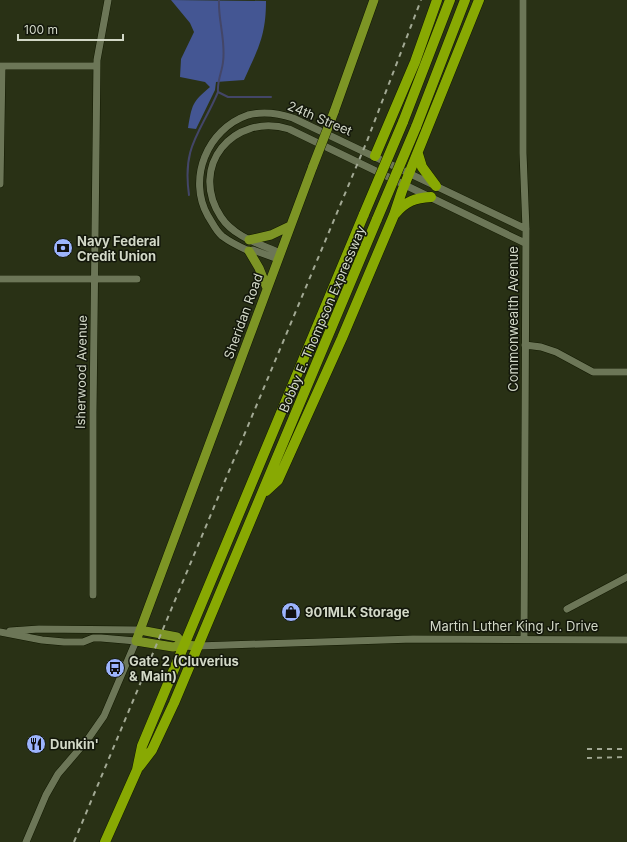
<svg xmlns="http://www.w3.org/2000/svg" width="627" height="842" font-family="Inter,sans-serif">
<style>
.forest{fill:#445693}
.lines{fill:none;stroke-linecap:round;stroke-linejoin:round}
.stream{stroke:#434668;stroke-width:2}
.minor-casing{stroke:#121900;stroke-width:8}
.major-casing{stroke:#121900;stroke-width:10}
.highway-casing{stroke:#121900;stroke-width:11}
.minor{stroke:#6c7657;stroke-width:7}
.major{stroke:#7d9525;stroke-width:9}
.highway{stroke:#88a903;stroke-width:10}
.rail{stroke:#a2a994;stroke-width:2;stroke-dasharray:5 5;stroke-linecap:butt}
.major-bridge-casing{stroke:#121900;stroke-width:10;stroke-linecap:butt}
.highway-bridge-casing{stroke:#121900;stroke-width:11;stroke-linecap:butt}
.major-bridge{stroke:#7d9525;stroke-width:9}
.highway-bridge{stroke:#88a903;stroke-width:10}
.labels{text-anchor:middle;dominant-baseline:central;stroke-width:3;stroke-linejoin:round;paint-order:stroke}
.street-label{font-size:13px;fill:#d2d8c7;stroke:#13170b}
.poi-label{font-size:13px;font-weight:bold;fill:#d2d8c7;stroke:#13170b;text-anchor:start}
</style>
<rect width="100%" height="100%" fill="#293115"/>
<!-- forest -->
<path class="forest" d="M 171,0 L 266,1 C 266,36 258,49 244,80 L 216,82 L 215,90 L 196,129 L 188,128 C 192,105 192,102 210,87 L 205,82 L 180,77 L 181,59 L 194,32 L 190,23 Z"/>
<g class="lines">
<!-- stream -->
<path class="stream" d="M 218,92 L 228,97 L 271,97
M 189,195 C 182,146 200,134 218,92 C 217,81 222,72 223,62 C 226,41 218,21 219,0"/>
<!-- minor casing -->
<g class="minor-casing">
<path id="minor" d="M 523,0 L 523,153 L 526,229 L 524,639
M 0,66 L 97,66
M 0,184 L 2,66
M 280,253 C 260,244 234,237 221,217 C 188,167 233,112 289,129 L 525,243
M 278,259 L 253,250 L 249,251 C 240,247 230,242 222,236 C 216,231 212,222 208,216 C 187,179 207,129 248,115 C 263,111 278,113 293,118 L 526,229
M 0,279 L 137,279
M 525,345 L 541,347 L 556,352 L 593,372 L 627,372
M 93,595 L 93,413 L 97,60 L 108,0
M 567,609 L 627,577
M 10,631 L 39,629 L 140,630
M 0,632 L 42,640 L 64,642 L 83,642 L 93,638 L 101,638 L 136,641 L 104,716 L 88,739 L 58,774 L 46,795 L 26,842
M 198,646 L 413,639 L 627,640"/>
</g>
<!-- major casing -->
<g class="major-casing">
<path id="major" d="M 334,112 L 374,0
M 249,240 L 271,235 L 290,226
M 249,251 L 259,268 L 267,288
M 140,630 L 177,637 L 184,645
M 198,646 L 184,645 L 173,647 L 136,641 L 313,166"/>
</g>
<!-- highway casing -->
<g class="highway-casing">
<path id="highway" d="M 403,122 L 450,0
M 416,127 L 465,0
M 418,154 L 422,167 L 436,186
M 375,156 L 415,62 L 437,0
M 395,214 C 406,201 415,198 431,197
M 266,491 L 278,480 L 342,338 L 394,215 L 402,191 L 479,0
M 139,767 L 152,750 L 174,703 L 377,219
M 105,842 L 137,770 L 142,746 L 364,214"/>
</g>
<!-- minor -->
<use href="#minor" class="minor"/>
<!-- major -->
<use href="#major" class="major"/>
<!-- highway -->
<use href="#highway" class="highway"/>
<!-- rail -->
<path class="rail" d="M 587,749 L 627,749
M 587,758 L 627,757
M 74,842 L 367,141 L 421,0"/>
<!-- major-bridge casing -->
<g class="major-bridge-casing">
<path id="major-bridge" d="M 313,166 L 334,112"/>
</g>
<!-- highway-bridge casing -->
<g class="highway-bridge-casing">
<path id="highway-bridge" d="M 364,214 L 403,122
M 377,219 L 416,127"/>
</g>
<!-- major-bridge -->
<use href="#major-bridge" class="major-bridge"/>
<!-- highway-bridge -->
<use href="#highway-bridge" class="highway-bridge"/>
</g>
<!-- icons -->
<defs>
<g id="bank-disc" transform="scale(1)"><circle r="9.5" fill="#9cb4fd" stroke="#13170b"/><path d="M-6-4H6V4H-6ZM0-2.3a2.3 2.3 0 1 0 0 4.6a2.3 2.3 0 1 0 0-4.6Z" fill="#111"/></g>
<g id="shop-disc" transform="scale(1)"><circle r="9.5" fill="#9cb4fd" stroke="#13170b"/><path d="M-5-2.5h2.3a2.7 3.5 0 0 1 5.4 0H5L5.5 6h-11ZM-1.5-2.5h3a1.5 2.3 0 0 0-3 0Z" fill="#111"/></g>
<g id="bus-disc" transform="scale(1)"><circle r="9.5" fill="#9cb4fd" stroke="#13170b"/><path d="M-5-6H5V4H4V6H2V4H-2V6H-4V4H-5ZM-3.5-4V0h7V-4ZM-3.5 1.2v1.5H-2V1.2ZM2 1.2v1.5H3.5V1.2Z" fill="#111"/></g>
<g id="restaurant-disc" transform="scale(1)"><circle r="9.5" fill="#9cb4fd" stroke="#13170b"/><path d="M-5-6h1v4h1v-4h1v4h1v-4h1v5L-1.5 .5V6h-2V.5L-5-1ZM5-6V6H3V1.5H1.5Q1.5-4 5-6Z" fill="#111"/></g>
</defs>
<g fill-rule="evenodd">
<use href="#bank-disc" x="63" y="248"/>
<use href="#shop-disc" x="291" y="612"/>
<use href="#bus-disc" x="115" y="668"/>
<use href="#restaurant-disc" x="36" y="744"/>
</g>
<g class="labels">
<!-- street labels -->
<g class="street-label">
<text transform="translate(320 118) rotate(23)">24th Street</text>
<text transform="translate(243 316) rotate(-70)">Sheridan Road</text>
<text transform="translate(322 319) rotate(-67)">Bobby E. Thompson Expressway</text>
<text transform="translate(513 319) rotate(-90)">Commonwealth Avenue</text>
<text transform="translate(81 372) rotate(-89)">Isherwood Avenue</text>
<text x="514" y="626">Martin Luther King Jr. Drive</text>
</g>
<!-- poi labels -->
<g class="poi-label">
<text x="77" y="241">Navy Federal<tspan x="77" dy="15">Credit Union</tspan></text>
<text x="305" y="612">901MLK Storage</text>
<text x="129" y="661">Gate 2 (Cluverius<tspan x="129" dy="15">&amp; Main)</tspan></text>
<text x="50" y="744">Dunkin'</text>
</g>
</g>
<!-- scale -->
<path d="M18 34v6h105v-6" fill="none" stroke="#d2d8c7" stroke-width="2"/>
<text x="24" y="34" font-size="12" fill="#d2d8c7" stroke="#13170b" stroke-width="3" paint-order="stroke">100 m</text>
</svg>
